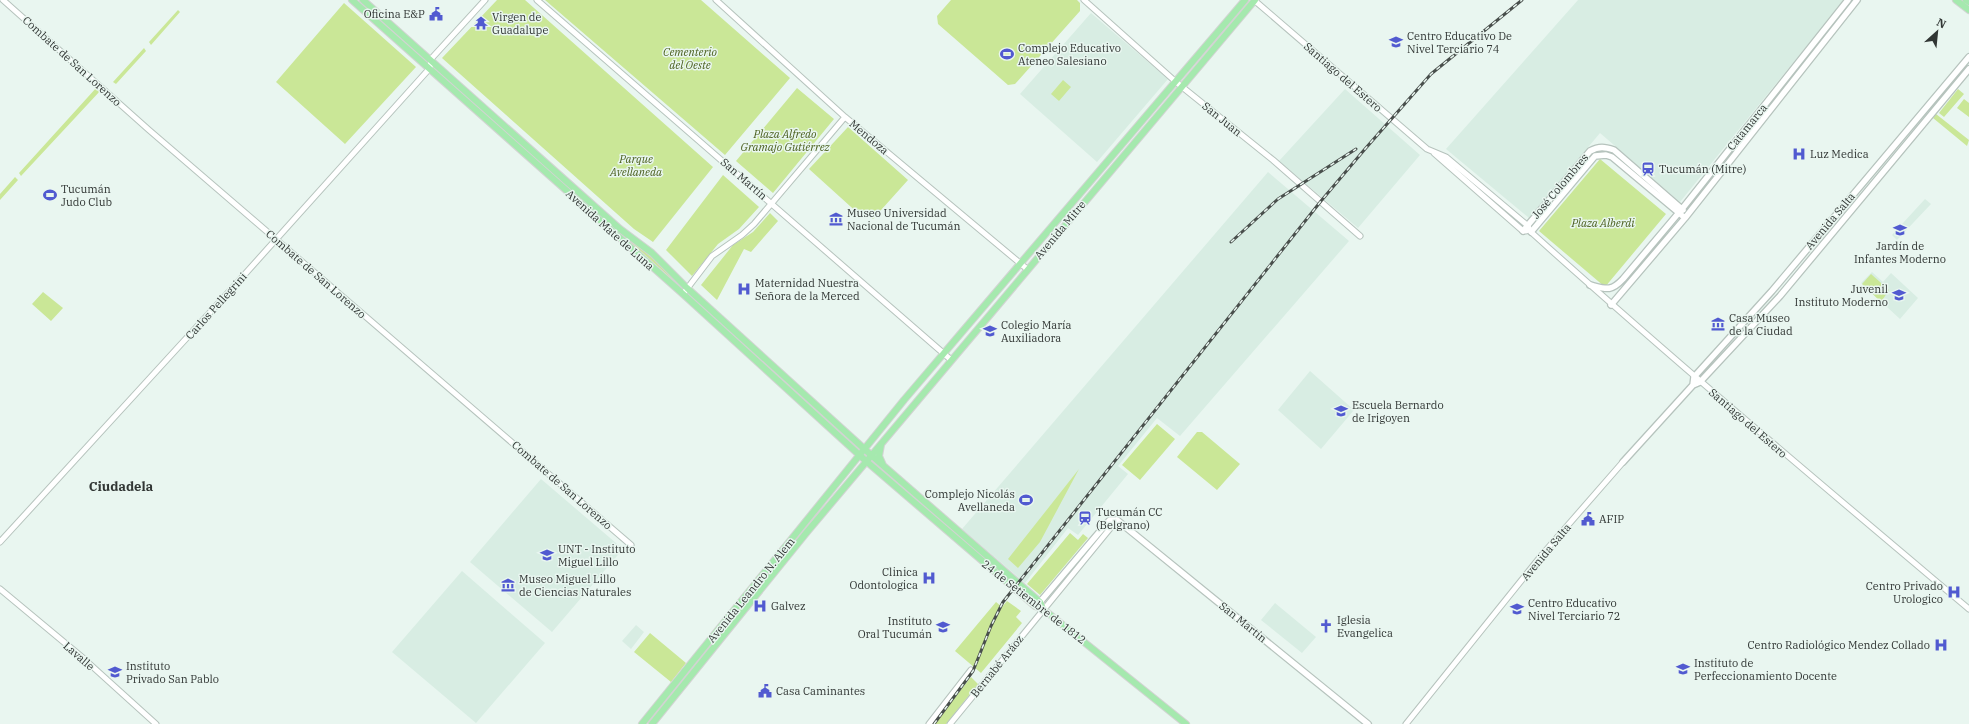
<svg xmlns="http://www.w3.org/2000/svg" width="1969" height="724" font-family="'IBM Plex Serif',serif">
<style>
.built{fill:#d8ede3}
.green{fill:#cae797}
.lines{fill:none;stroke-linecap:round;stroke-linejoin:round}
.tertiary-casing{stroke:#b6c3bd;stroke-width:7}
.secondary-casing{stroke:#b6c3bd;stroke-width:8}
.primary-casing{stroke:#d2d3d2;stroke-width:8}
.tertiary{stroke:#fff;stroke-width:5}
.secondary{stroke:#fff;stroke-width:5.5}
.primary{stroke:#a5e9ae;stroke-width:6}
.rail-casing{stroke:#494f4c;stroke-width:3}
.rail{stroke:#e9f6f0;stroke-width:1.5;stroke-dasharray:4.5;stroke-linecap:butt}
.labels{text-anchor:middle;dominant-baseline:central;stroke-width:3;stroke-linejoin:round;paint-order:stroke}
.poi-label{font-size:11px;fill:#313634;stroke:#e9f6f0;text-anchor:start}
.park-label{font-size:11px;font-style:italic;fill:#4a5f1d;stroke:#e9f6f0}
.street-label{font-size:11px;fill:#313634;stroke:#e9f6f0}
.quarter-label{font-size:13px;font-weight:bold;fill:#313634;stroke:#e9f6f0}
</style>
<rect width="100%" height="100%" fill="#e9f6f0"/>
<!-- built -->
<path class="built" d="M 1578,0 L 1844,0 L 1680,202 L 1600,133 L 1529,218 L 1446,149 Z
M 1091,13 L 1168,79 L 1097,162 L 1020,94 Z
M 1345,89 L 1420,155 L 1358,228 L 1279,161 Z
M 1268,172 L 1349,241 L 1180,436 L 1157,418 L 1118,466 L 1128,474 L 1078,535 L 1068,528 L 1025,583 L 962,529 Z
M 1925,199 L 1931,204 L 1897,240 L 1892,235 Z
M 1872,272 L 1883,282 L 1891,273 L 1918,298 L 1900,319 L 1861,283 Z
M 1310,371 L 1354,410 L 1321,449 L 1278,410 Z
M 541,479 L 623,549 L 552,632 L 470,562 Z
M 462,571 L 545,643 L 476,723 L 392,652 Z
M 1275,603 L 1316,637 L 1302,653 L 1261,620 Z
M 636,625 L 644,632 L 631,649 L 622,641 Z"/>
<!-- green -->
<path class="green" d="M 497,0 L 525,0 L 713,167 L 653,242 L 634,229 L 442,58 Z
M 545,0 L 701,0 L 790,78 L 725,155 Z
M 951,0 L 1077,0 L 1080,3 L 1080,11 L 1015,84 L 1008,85 L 938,24 L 937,16 Z
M 344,3 L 416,67 L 345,144 L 276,82 Z
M 178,10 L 180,12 L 151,45 L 149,42 Z
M 144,48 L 146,51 L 116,84 L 113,82 Z
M 1063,80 L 1071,87 L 1059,101 L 1051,94 Z
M 97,87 L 101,90 L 21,176 L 19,173 Z
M 797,88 L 834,119 L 773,193 L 736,161 Z
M 1958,89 L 1964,94 L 1944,117 L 1939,113 Z
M 1964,99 L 1969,103 L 1969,117 L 1957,108 Z
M 1936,114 L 1969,140 L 1967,146 L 1933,118 Z
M 848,127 L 908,180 L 873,219 L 864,212 L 861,216 L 809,169 Z
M 1600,159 L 1666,214 L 1605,287 L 1539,231 Z
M 723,175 L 759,207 L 739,229 L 718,244 L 692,276 L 666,250 Z
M 15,177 L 18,180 L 0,200 L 0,194 Z
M 770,213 L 778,221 L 751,252 L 744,249 L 717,300 L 701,285 L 733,245 L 753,232 Z
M 618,231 L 651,256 L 681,286 L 681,287 Z
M 1871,274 L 1889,290 L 1881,302 L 1862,284 Z
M 43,292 L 63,308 L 51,321 L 32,304 Z
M 1157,424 L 1175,439 L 1140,480 L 1122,465 Z
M 1197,432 L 1202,432 L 1240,464 L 1217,490 L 1177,457 Z
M 1079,469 L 1040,542 L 1018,568 L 1008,559 Z
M 1070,533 L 1078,540 L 1083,534 L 1088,538 L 1040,595 L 1027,584 Z
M 1007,601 L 1021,611 L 1016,617 L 1022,623 L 981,673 L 955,651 L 996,602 L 1002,607 Z
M 650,633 L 686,663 L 671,682 L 634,652 Z
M 971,677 L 978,684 L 946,724 L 934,724 Z"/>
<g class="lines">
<!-- tertiary casing -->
<g class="tertiary-casing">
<path id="tertiary" d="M 3,0 L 149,130 L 631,545
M 537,0 L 950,359
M 716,0 L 845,117 L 1027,269
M 1084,0 L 1176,82 L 1273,160 L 1360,236
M 1254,0 L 1427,149 L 1446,157 L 1528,226 L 1531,232 C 1674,361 1822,485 1969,609
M 1434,153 L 1523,231 L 1526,231
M 683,294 L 712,256 L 742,235 L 754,224 L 845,117
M 0,542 L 236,284 L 430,68 L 431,59 L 485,0
M 0,589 L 83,658 L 156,724
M 929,724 L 971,670
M 950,724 L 1117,520
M 1406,724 L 1541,556 L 1623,462"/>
</g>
<!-- secondary casing -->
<g class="secondary-casing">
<path id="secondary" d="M 1523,231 L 1590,151 C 1599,146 1605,147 1614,150 L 1683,210
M 1531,232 L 1595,156 L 1606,155 L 1612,157 L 1685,218
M 1590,285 C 1606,289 1611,292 1623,279 L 1682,209 L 1848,0
M 1611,305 L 1685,218 L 1857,0
M 1693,385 L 1694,377 L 1772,291 L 1969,57
M 1623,462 L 1693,385 L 1700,382 L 1780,296 L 1969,69
M 1040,602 L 1107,523 L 1110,520 L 1117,520 L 1368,724"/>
</g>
<!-- primary casing -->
<g class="primary-casing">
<path id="primary" d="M 352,0 L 683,294 L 866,461 L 1035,606 L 1043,609 L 1186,724
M 363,0 L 620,229 L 652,253 L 687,288 L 871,455 L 1040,602 L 1043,609
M 1956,0 L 1969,10
M 1966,0 L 1969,2
M 881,445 L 879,456 L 883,465
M 642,724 L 904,400 L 1245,0
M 652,724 L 807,532 L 1255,0"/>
</g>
<!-- tertiary -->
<use href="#tertiary" class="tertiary"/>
<!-- secondary -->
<use href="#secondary" class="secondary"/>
<!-- primary -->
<use href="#primary" class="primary"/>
<!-- rail casing -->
<g class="rail-casing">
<path id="rail" d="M 1231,242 L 1278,199 L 1356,149
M 934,724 L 973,671 L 991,626 L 1003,602 L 1321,201 L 1365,149 L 1431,74 L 1522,0"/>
</g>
<!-- rail -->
<use href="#rail" class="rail"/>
</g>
<!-- icons -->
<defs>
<g id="civic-bare" transform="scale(1.08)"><path d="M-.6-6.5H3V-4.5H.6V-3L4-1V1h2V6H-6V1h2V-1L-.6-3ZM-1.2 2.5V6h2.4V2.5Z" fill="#515ad0" stroke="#e9f6f0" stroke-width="2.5" paint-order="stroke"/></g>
<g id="temple-bare" transform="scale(1.08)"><path d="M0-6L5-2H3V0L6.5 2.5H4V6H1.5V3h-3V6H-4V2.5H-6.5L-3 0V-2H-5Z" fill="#515ad0" stroke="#e9f6f0" stroke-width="2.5" paint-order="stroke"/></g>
<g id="university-bare" transform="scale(1.08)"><path d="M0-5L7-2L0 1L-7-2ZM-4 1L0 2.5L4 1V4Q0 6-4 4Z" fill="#515ad0" stroke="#e9f6f0" stroke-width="2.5" paint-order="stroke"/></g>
<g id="stadium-bare" transform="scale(1.08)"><path d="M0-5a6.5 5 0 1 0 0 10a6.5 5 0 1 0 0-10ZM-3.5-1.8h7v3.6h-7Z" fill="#515ad0" stroke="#e9f6f0" stroke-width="2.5" paint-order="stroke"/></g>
<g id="hospital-bare" transform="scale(1.08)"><path d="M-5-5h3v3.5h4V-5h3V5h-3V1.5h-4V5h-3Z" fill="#515ad0" stroke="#e9f6f0" stroke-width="2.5" paint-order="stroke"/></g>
<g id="station-bare" transform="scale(1.08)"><path d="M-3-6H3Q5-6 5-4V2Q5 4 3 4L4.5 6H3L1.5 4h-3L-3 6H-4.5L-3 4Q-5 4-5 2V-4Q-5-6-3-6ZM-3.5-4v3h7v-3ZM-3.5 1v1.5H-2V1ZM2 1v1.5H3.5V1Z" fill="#515ad0" stroke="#e9f6f0" stroke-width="2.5" paint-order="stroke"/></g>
<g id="museum-bare" transform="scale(1.08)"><path d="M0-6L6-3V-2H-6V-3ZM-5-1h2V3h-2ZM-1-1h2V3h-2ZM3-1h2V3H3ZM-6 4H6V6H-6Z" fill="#515ad0" stroke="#e9f6f0" stroke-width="2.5" paint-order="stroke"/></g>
<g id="school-bare" transform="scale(1.08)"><path d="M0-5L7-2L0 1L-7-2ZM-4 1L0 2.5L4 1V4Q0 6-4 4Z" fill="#515ad0" stroke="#e9f6f0" stroke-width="2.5" paint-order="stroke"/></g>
<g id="church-bare" transform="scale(1.08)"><path d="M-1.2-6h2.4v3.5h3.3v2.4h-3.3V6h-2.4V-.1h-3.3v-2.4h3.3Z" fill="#515ad0" stroke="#e9f6f0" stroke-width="2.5" paint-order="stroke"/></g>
</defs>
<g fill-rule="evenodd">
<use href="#civic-bare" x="436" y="14"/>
<use href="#temple-bare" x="481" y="23"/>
<use href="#university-bare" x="1396" y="42"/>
<use href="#stadium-bare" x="1007" y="54"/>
<use href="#hospital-bare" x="1799" y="154"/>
<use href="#station-bare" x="1648" y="169"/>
<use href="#stadium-bare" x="50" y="195"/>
<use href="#museum-bare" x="836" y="219"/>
<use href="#school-bare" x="1900" y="230"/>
<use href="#hospital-bare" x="744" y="289"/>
<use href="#school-bare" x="1899" y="295"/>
<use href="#museum-bare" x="1718" y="324"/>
<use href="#school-bare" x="990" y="331"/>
<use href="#school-bare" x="1341" y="411"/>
<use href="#stadium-bare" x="1026" y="500"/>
<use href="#station-bare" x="1085" y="518"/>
<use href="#civic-bare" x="1588" y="519"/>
<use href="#university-bare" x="547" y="555"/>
<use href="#hospital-bare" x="929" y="578"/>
<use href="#museum-bare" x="508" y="585"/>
<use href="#hospital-bare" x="1954" y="592"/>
<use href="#hospital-bare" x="760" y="606"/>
<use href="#university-bare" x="1517" y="609"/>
<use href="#church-bare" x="1326" y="626"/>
<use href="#school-bare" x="943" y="627"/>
<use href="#hospital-bare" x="1941" y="645"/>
<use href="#university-bare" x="1683" y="669"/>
<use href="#school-bare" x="115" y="672"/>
<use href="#civic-bare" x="765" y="691"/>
</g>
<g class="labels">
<!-- poi labels -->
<g class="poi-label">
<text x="425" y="14" text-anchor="end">Oficina E&amp;P</text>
<text x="492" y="17">Virgen de<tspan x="492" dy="13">Guadalupe</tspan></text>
<text x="1407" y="36">Centro Educativo De<tspan x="1407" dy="13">Nivel Terciario 74</tspan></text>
<text x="1018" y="48">Complejo Educativo<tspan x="1018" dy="13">Ateneo Salesiano</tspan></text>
<text x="1810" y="154">Luz Medica</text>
<text x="1659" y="169">Tucumán (Mitre)</text>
<text x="61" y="189">Tucumán<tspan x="61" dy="13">Judo Club</tspan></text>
<text x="847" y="213">Museo Universidad<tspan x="847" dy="13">Nacional de Tucumán</tspan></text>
<text x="1900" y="246" text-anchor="middle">Jardín de<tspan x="1900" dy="13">Infantes Moderno</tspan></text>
<text x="755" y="283">Maternidad Nuestra<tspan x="755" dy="13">Señora de la Merced</tspan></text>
<text x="1888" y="289" text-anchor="end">Juvenil<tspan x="1888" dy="13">Instituto Moderno</tspan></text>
<text x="1729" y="318">Casa Museo<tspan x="1729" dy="13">de la Ciudad</tspan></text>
<text x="1001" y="325">Colegio María<tspan x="1001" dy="13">Auxiliadora</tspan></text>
<text x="1352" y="405">Escuela Bernardo<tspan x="1352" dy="13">de Irigoyen</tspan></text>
<text x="1015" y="494" text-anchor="end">Complejo Nicolás<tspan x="1015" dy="13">Avellaneda</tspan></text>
<text x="1096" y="512">Tucumán CC<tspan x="1096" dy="13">(Belgrano)</tspan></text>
<text x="1599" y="519">AFIP</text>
<text x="558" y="549">UNT - Instituto<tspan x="558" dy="13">Miguel Lillo</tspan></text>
<text x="918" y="572" text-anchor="end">Clinica<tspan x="918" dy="13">Odontologica</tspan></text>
<text x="519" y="579">Museo Miguel Lillo<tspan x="519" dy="13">de Ciencias Naturales</tspan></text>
<text x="1943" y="586" text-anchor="end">Centro Privado<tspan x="1943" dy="13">Urologico</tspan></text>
<text x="1528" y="603">Centro Educativo<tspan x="1528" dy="13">Nivel Terciario 72</tspan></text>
<text x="771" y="606">Galvez</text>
<text x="1337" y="620">Iglesia<tspan x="1337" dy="13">Evangelica</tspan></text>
<text x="932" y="621" text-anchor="end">Instituto<tspan x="932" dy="13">Oral Tucumán</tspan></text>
<text x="1930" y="645" text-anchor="end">Centro Radiológico Mendez Collado</text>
<text x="1694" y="663">Instituto de<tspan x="1694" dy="13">Perfeccionamiento Docente</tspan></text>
<text x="126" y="666">Instituto<tspan x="126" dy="13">Privado San Pablo</tspan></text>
<text x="776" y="691">Casa Caminantes</text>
</g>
<!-- park labels -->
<g class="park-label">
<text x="690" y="52">Cementerio<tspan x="690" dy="13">del Oeste</tspan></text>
<text x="785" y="134">Plaza Alfredo<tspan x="785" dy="13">Gramajo Gutiérrez</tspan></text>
<text x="636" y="159">Parque<tspan x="636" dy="13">Avellaneda</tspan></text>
<text x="1603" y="223">Plaza Alberdi</text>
</g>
<!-- street labels -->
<g class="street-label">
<text transform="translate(72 61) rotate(42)">Combate de San Lorenzo</text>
<text transform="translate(1343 77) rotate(41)">Santiago del Estero</text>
<text transform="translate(1222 119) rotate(39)">San Juan</text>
<text transform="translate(1747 127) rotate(-51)">Catamarca</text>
<text transform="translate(869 137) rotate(40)">Mendoza</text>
<text transform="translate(744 179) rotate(41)">San Martín</text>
<text transform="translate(1560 186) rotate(-50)">José Colombres</text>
<text transform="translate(1830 221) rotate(-50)">Avenida Salta</text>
<text transform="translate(610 230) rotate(42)">Avenida Mate de Luna</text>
<text transform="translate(1060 230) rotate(-50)">Avenida Mitre</text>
<text transform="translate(316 274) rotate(41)">Combate de San Lorenzo</text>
<text transform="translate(216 306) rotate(-48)">Carlos Pellegrini</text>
<text transform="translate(1748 423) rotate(41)">Santiago del Estero</text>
<text transform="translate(562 485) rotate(41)">Combate de San Lorenzo</text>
<text transform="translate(1546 552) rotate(-50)">Avenida Salta</text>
<text transform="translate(751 590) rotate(-51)">Avenida Leandro N. Alem</text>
<text transform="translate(1034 602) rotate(38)">24 de Setiembre de 1812</text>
<text transform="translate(1243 622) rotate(39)">San Martín</text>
<text transform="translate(79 656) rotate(41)">Lavalle</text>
<text transform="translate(997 666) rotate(-51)">Bernabé Aráoz</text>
</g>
<!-- quarter labels -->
<g class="quarter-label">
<text x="121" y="486">Ciudadela</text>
</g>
</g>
<!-- north arrow -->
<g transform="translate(1937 32) rotate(27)" stroke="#e9f6f0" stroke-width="3" paint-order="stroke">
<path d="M0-3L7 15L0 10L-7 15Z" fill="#313634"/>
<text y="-6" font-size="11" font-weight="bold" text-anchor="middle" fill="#313634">N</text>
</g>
</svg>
